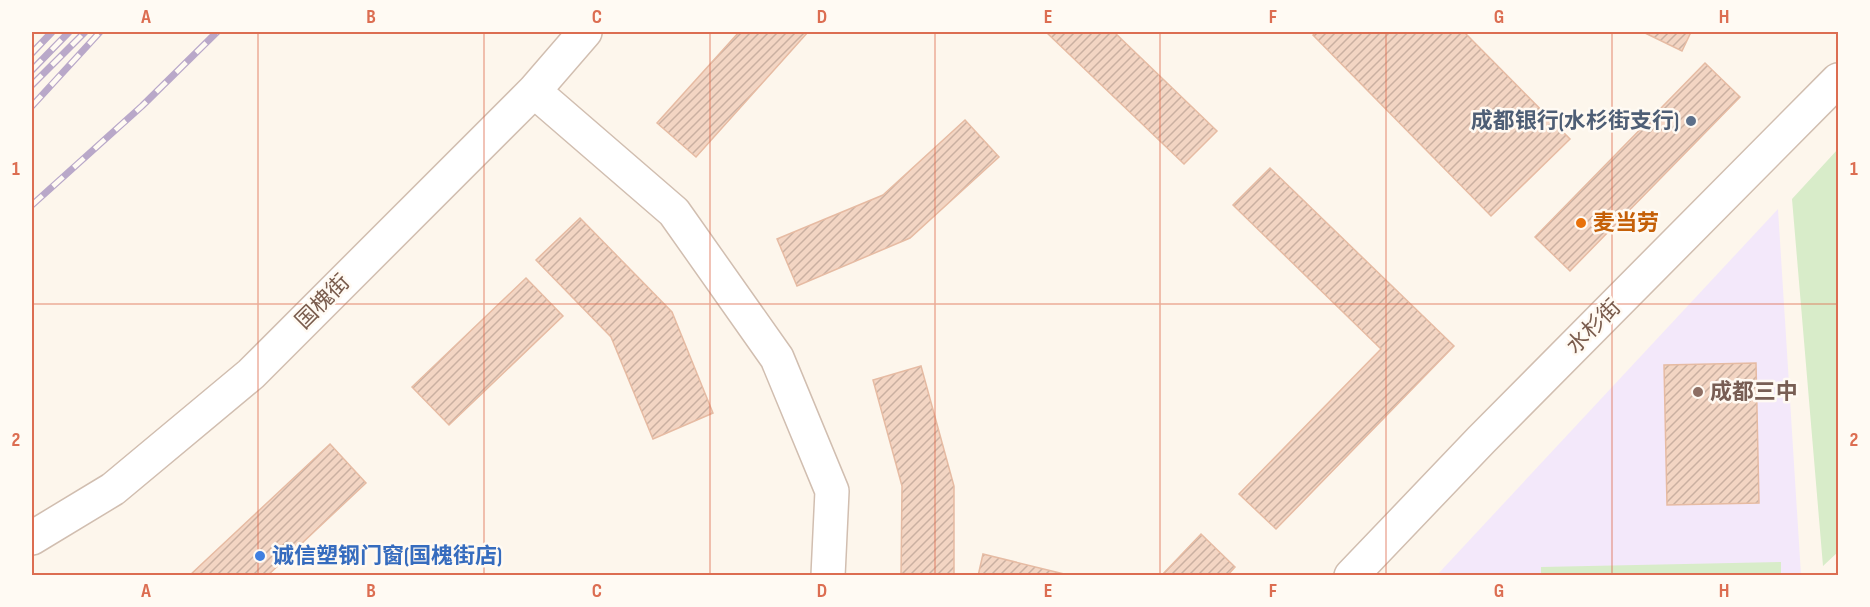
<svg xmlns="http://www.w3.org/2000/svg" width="1870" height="607" font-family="'Sofia Sans Condensed','Noto Sans SC',sans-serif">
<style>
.education{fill:#f3e8fa}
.grass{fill:#d8ecc9}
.building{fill:url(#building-hatch);stroke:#e6bba3;stroke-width:1.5}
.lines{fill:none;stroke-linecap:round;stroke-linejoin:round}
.minor-casing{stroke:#d1beb0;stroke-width:36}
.minor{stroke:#fff;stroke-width:33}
.rail-casing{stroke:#b9a8c9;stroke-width:7}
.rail{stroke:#fffaf3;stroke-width:4.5;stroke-dasharray:14;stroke-linecap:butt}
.grid{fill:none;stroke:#dc6d51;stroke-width:1.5;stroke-opacity:0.55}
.service-dot{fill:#5c6f8a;stroke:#fffaf3;stroke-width:2}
.food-dot{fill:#e8710a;stroke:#fffaf3;stroke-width:2}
.education-dot{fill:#8d6e63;stroke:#fffaf3;stroke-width:2}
.shop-dot{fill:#3f7fe0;stroke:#fffaf3;stroke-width:2}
.labels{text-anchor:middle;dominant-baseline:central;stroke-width:5;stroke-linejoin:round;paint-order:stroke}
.service-label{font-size:22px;font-weight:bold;fill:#4e5e75;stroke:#fffaf3;text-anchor:end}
.food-label{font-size:22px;font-weight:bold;fill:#c56008;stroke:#fffaf3;text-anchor:start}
.street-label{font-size:22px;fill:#7a5c4d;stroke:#fffaf3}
.education-label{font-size:22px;font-weight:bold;fill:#785e54;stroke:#fffaf3;text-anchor:start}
.shop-label{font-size:22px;font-weight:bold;fill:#366cbe;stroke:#fffaf3;text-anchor:start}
.neatline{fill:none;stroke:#dc6d51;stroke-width:2}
.grid-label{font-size:20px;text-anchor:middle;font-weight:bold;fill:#dc6d51}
</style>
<defs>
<pattern id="building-hatch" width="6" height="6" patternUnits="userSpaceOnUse" patternTransform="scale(1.5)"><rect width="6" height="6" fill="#f3d5c3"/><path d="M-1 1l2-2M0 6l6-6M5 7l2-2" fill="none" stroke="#cab0a1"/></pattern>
</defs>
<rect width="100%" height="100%" fill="#fdf6ec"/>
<!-- education -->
<path class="education" d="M 1778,209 L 1801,575 L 1437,575 Z"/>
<!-- grass -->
<path class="grass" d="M 1838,149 L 1838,552 L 1823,566 L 1792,199 Z
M 1781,562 L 1781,575 L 1541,575 L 1541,567 Z"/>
<!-- building -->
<path class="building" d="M 739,32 L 808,32 L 696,157 L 657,123 Z
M 1046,32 L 1114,32 L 1217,131 L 1184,164 Z
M 1317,32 L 1464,32 L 1570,139 L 1491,216 L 1313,35 Z
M 1643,32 L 1691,32 L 1682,51 Z
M 1705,63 L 1740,97 L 1570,271 L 1535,237 Z
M 965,120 L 999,157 L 910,238 L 797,286 L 777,239 L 883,195 Z
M 1270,168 L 1454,346 L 1276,529 L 1239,494 L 1381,349 L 1233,205 Z
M 580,218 L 672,312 L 713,413 L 653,439 L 611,337 L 536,260 Z
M 526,278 L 563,316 L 449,425 L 412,387 Z
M 1756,363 L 1759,503 L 1667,505 L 1664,365 Z
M 921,366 L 954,486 L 954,576 L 901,576 L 902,486 L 873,380 Z
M 330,444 L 366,483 L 267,576 L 189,576 Z
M 1201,534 L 1235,567 L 1227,576 L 1161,576 Z
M 983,554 L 1064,574 L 1067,576 L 978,576 Z"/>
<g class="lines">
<!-- minor casing -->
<g class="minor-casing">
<path id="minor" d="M 534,91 L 674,212 L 777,358 L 832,491 L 828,576
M 32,538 L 113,489 L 251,374 L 534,91 L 585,32
M 1351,576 L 1481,440 L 1838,80"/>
</g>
<!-- minor -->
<use href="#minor" class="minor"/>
<!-- rail casing -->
<g class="rail-casing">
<path id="rail" d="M 32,53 L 52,32
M 32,70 L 69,32
M 32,85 L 85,32
M 32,106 L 100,32
M 32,205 L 142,106 L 217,32"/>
</g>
<!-- rail -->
<use href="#rail" class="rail"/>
</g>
<!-- grid -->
<path class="grid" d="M 258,32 L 258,576M 484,32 L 484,576M 710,32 L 710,576M 935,32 L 935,576M 1160,32 L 1160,576M 1386,32 L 1386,576M 1612,32 L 1612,576M 32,304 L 1838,304"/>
<!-- markers -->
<circle class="service-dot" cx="1691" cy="121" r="6"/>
<circle class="food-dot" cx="1581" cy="223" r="6"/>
<circle class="education-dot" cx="1698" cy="392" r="6"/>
<circle class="shop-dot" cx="260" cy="556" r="6"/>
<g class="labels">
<!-- service labels -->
<g class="service-label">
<text x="1679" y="121">成都银行(水杉街支行)</text>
</g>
<!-- food labels -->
<g class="food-label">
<text x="1593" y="223">麦当劳</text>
</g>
<!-- street labels -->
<g class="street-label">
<text transform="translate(323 302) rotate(-45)">国槐街</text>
<text transform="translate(1594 327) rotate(-45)">水杉街</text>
</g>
<!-- education labels -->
<g class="education-label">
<text x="1710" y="392">成都三中</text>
</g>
<!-- shop labels -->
<g class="shop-label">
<text x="272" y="556">诚信塑钢门窗(国槐街店)</text>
</g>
</g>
<!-- border -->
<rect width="1870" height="607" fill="none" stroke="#fffaf3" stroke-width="66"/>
<rect x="33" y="33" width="1804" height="541" class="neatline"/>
<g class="grid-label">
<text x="146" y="23">A</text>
<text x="371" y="23">B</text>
<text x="597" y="23">C</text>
<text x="822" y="23">D</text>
<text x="1048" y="23">E</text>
<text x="1273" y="23">F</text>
<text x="1499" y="23">G</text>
<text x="1724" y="23">H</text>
<text x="16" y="175">1</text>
<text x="1854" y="175">1</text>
<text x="16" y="446">2</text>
<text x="1854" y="446">2</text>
<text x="146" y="597">A</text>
<text x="371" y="597">B</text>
<text x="597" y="597">C</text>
<text x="822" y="597">D</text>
<text x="1048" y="597">E</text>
<text x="1273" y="597">F</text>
<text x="1499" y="597">G</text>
<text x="1724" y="597">H</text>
</g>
</svg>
